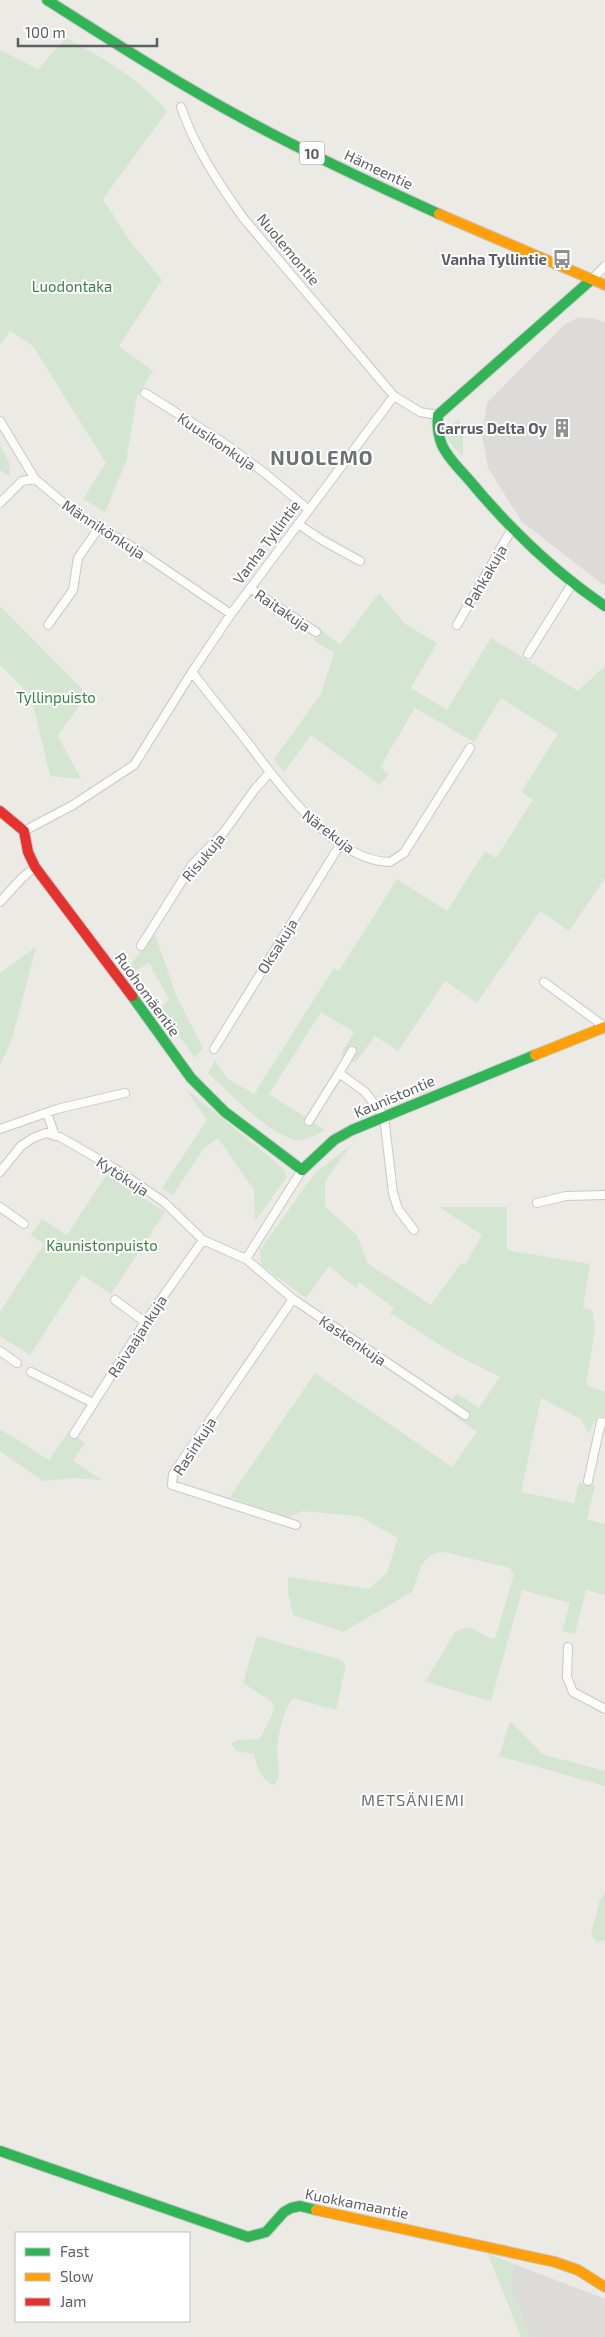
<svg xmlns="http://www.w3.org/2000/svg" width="605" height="2337" font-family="'Exo 2',sans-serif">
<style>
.industrial{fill:#dcdbd7}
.green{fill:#d4e6d1}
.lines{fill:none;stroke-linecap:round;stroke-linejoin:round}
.street-casing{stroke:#c8c8c8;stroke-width:10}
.fast-casing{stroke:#c8c8c7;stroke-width:12}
.slow-casing{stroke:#c8c8c7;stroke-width:12}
.jam-casing{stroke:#c8c8c7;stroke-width:12}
.street{stroke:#fcfcfb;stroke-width:8}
.fast{stroke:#30b455;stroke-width:10}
.slow{stroke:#ff9f0a;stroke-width:10}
.jam{stroke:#e5322d;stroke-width:10}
.labels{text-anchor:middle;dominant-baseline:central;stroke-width:4;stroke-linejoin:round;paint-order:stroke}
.shield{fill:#fff;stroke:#8c8f92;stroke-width:1}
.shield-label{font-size:14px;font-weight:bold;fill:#5b5f63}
.street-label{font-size:15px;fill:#5b5f63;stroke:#fff}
.poi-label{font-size:15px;font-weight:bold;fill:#5b5f63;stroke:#fff;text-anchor:end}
.park-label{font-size:15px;fill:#3a833d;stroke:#fff}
.neighbourhood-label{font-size:16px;letter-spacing:1px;fill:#6c7175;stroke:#fff}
.district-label{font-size:20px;font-weight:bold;letter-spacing:1px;fill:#6c7175;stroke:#fff}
</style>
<rect width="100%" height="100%" fill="#ebeae5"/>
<!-- industrial -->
<path class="industrial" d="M 579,317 L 596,319 L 605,323 L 605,586 L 522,522 L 488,468 L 482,436 L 487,403 L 564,325 Z
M 514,2264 L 605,2299 L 605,2337 L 529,2337 L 510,2286 Z"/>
<!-- green -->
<path class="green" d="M 66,38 C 102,57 140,79 167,111 L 103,199 L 129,240 L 162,280 L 119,346 L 153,371 L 137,396 L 126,461 L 105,512 L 83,499 L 106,463 L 33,346 L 10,331 L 0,345 L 0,50 L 38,69 Z
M 459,419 L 463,431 L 463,456 C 447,442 440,433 459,419 Z
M 0,445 L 10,464 L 9,476 L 0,470 Z
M 379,593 L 405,624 L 437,643 L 411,688 L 447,710 L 491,638 L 578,691 L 605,666 L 605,878 L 569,931 L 540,911 L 477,1003 L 445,981 L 398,1051 L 375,1036 L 355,1063 L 341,1054 L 354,1032 L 321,1012 L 269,1094 L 325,1130 C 316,1135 307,1141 296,1140 C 271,1136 227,1091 208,1073 L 215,1060 L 227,1078 L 254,1094 L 334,968 L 339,971 L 397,879 L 447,911 L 485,851 L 496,858 L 533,800 L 521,792 L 558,734 L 501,698 L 474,742 L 415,708 L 380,767 L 389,774 L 380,785 L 311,735 L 284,772 L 274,759 L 321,694 L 334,653 L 313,640 L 320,629 L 340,645 Z
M 0,606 L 87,694 L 58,736 L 81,779 L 50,776 L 31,696 L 0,665 Z
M 155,934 L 176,995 L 203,1048 L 195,1058 L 160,1009 L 169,999 L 149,963 L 132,973 L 129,966 Z
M 36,947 L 12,1039 L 0,1065 L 0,973 Z
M 185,1088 L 283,1168 L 287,1177 L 255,1221 L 254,1190 L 218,1138 L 204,1148 L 173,1195 L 162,1188 L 207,1120 Z
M 351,1145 L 325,1181 L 325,1207 L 357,1235 L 367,1263 L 431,1305 L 461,1263 L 465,1265 L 482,1235 L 439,1207 L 507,1207 L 507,1250 L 590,1264 L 583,1308 L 592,1310 L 595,1329 L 586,1385 L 605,1392 L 605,1417 L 598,1416 L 588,1434 L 581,1419 L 541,1398 L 521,1492 L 574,1503 L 579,1482 L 595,1485 L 587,1520 L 605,1524 L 605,1595 L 586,1590 L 575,1634 L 562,1631 L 570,1603 L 522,1590 L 491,1701 L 425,1682 L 455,1632 L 466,1627 C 478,1629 483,1637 495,1639 L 514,1574 L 510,1568 L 444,1552 C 420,1554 420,1572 412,1592 L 343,1632 L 293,1615 L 288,1592 L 288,1577 L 369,1589 L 387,1573 L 398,1538 L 358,1516 L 302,1511 L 287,1518 L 230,1497 L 315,1373 L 452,1467 L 477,1432 L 445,1409 L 457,1393 L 479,1408 L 500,1377 L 456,1355 L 390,1313 L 394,1308 L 359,1282 L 356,1288 L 329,1266 L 306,1298 L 261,1265 L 260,1250 L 315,1173 Z
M 107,1174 L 165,1212 L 111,1294 L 82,1275 L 30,1355 L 0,1336 L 0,1312 L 44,1244 L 31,1235 L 42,1219 L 67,1235 Z
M 0,1429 L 49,1460 L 68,1432 L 85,1443 L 73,1461 L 102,1480 L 71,1478 L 43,1481 L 0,1451 Z
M 257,1636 L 341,1660 L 346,1665 L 336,1710 L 293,1698 C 283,1710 279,1732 277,1747 C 276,1760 284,1775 274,1785 C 261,1781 257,1766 254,1754 L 236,1751 L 231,1744 L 237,1740 L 260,1739 L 275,1709 L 271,1701 L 243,1683 Z
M 510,1721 L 542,1754 L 605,1771 L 605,1786 L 499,1756 Z
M 605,1893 L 605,1940 L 597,1943 L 591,1935 L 600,1899 Z
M 488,2254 L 514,2264 L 510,2286 L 529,2337 L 521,2337 Z"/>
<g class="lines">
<!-- street casing -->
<g class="street-casing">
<path id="street" d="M 181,107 C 195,148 219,184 244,219 L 394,396 L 420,412 L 438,415
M 591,280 L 605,266
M 145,393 L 224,443 L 266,474 L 309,510
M 0,421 L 35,479 L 77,514 L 131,546 L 231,614
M 0,503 L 22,481 L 35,479
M 298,524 L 322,540 L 360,561
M 250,588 L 316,632
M 48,625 L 73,590 L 78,558 L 100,526
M 457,625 L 513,527
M 528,654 L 572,584
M 192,672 C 208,693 225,714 242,735 C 273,776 332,862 390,862 L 404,853 L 470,748
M 24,831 L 73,805 L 134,765 L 192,672 L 231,614 L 394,396
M 0,902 L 22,878 L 35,867
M 141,946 L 192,865 L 224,832 L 255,789 L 270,772
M 544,982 L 605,1027
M 214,1049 L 341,843
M 352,1051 L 339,1073 L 365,1092 L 384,1116 L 393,1193 L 398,1209 L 414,1230
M 47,1113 L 55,1136
M 309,1121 L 339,1073
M 0,1129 L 57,1109 L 125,1093
M 0,1172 L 21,1146 L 33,1138 L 46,1133 L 60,1137 L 114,1168 L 164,1202 L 203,1240 L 246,1259 L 293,1299 L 465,1415
M 537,1203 L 566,1196 L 605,1195
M 0,1207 L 24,1224
M 246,1259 L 302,1170
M 293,1299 L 173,1474 L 172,1485 L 296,1525
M 115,1300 L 145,1322
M 0,1351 L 17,1363
M 31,1372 L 93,1403
M 74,1434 L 145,1322 L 203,1240
M 588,1481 L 601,1422 L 605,1423
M 568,1647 L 567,1677 L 573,1692 L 605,1709"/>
</g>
<!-- fast casing -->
<g class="fast-casing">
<path id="fast" d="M 47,0 C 112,41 177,83 244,119 C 308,154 373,184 439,214
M 591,280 L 438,415 C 437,425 438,435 442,445 C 448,459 461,470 470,481 C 510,529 553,571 605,606
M 132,996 L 191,1078 L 225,1112 L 302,1170 L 334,1140 L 352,1130 L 535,1055
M 0,2151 L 248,2237 L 266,2232 L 284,2212 L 291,2208 L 300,2206 L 316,2210"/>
</g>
<!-- slow casing -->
<g class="slow-casing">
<path id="slow" d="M 439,214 L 605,285
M 535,1055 L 605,1027
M 316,2210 L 555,2262 L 578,2270 L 605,2287"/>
</g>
<!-- jam casing -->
<g class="jam-casing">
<path id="jam" d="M 0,811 L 24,831 L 28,852 L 35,867 L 132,996"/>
</g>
<!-- street -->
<use href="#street" class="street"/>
<!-- fast -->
<use href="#fast" class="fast"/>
<!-- slow -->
<use href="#slow" class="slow"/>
<!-- jam -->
<use href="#jam" class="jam"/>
</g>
<!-- icons -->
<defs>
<g id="bus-bare" transform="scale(1.5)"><path d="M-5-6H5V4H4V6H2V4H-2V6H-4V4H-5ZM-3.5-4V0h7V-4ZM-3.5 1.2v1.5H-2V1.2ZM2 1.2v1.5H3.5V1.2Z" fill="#8d9090" stroke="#fff" stroke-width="2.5" paint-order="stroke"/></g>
<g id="building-bare" transform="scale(1.5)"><path d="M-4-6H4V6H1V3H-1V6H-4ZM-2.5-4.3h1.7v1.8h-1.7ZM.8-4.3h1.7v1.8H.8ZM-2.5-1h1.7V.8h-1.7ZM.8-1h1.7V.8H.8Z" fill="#8d9090" stroke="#fff" stroke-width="2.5" paint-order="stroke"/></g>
</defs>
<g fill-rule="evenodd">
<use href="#bus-bare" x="562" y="259"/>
<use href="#building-bare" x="562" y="428"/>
</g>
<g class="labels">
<!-- shield labels -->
<rect class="shield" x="299.5" y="141.5" width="25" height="23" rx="4"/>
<g class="shield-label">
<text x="312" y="153">10</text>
</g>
<!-- street labels -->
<g class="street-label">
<text transform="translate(379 169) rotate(25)">Hämeentie</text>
<text transform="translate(289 249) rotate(50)">Nuolemontie</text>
<text transform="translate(217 441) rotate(34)">Kuusikonkuja</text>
<text transform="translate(104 529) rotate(33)">Männikönkuja</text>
<text transform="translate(266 542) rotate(-53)">Vanha Tyllintie</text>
<text transform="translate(485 576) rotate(-60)">Pahkakuja</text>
<text transform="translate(283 610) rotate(34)">Raitakuja</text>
<text transform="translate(329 831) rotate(37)">Närekuja</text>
<text transform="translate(203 857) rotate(-50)">Risukuja</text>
<text transform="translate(277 946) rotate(-58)">Oksakuja</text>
<text transform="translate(148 994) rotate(54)">Ruohomäentie</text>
<text transform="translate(394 1096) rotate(-23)">Kaunistontie</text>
<text transform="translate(123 1176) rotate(33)">Kytökuja</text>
<text transform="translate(137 1336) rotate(-57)">Raivaajankuja</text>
<text transform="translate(353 1340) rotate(34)">Kaskenkuja</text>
<text transform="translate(194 1446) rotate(-57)">Rasinkuja</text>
<text transform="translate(357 2203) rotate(11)">Kuokkamaantie</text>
</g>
<!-- poi labels -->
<g class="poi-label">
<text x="547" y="259">Vanha Tyllintie</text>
<text x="547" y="428">Carrus Delta Oy</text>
</g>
<!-- park labels -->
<g class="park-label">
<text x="72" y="286">Luodontaka</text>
<text x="56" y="697">Tyllinpuisto</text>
<text x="102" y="1245">Kaunistonpuisto</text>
</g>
<!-- neighbourhood labels -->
<g class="neighbourhood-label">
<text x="413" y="1799">METSÄNIEMI</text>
</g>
<!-- district labels -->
<g class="district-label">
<text x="322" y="457">NUOLEMO</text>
</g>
</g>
<!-- legend -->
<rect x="15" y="2232" width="175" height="90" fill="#ffffff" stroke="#bdbfc1"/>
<rect x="25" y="2248" width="25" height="8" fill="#30b455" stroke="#bdbfc1"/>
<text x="60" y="2257" font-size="15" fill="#5b5f63">Fast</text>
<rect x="25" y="2273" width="25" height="8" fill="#ff9f0a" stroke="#bdbfc1"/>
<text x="60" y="2282" font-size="15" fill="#5b5f63">Slow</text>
<rect x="25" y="2298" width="25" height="8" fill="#e5322d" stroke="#bdbfc1"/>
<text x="60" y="2307" font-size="15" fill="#5b5f63">Jam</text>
<!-- scale -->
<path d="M18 38v8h139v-8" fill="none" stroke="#5b5f63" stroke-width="2.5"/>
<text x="25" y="38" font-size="15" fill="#5b5f63" stroke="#ffffff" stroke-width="4" paint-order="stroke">100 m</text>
</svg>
